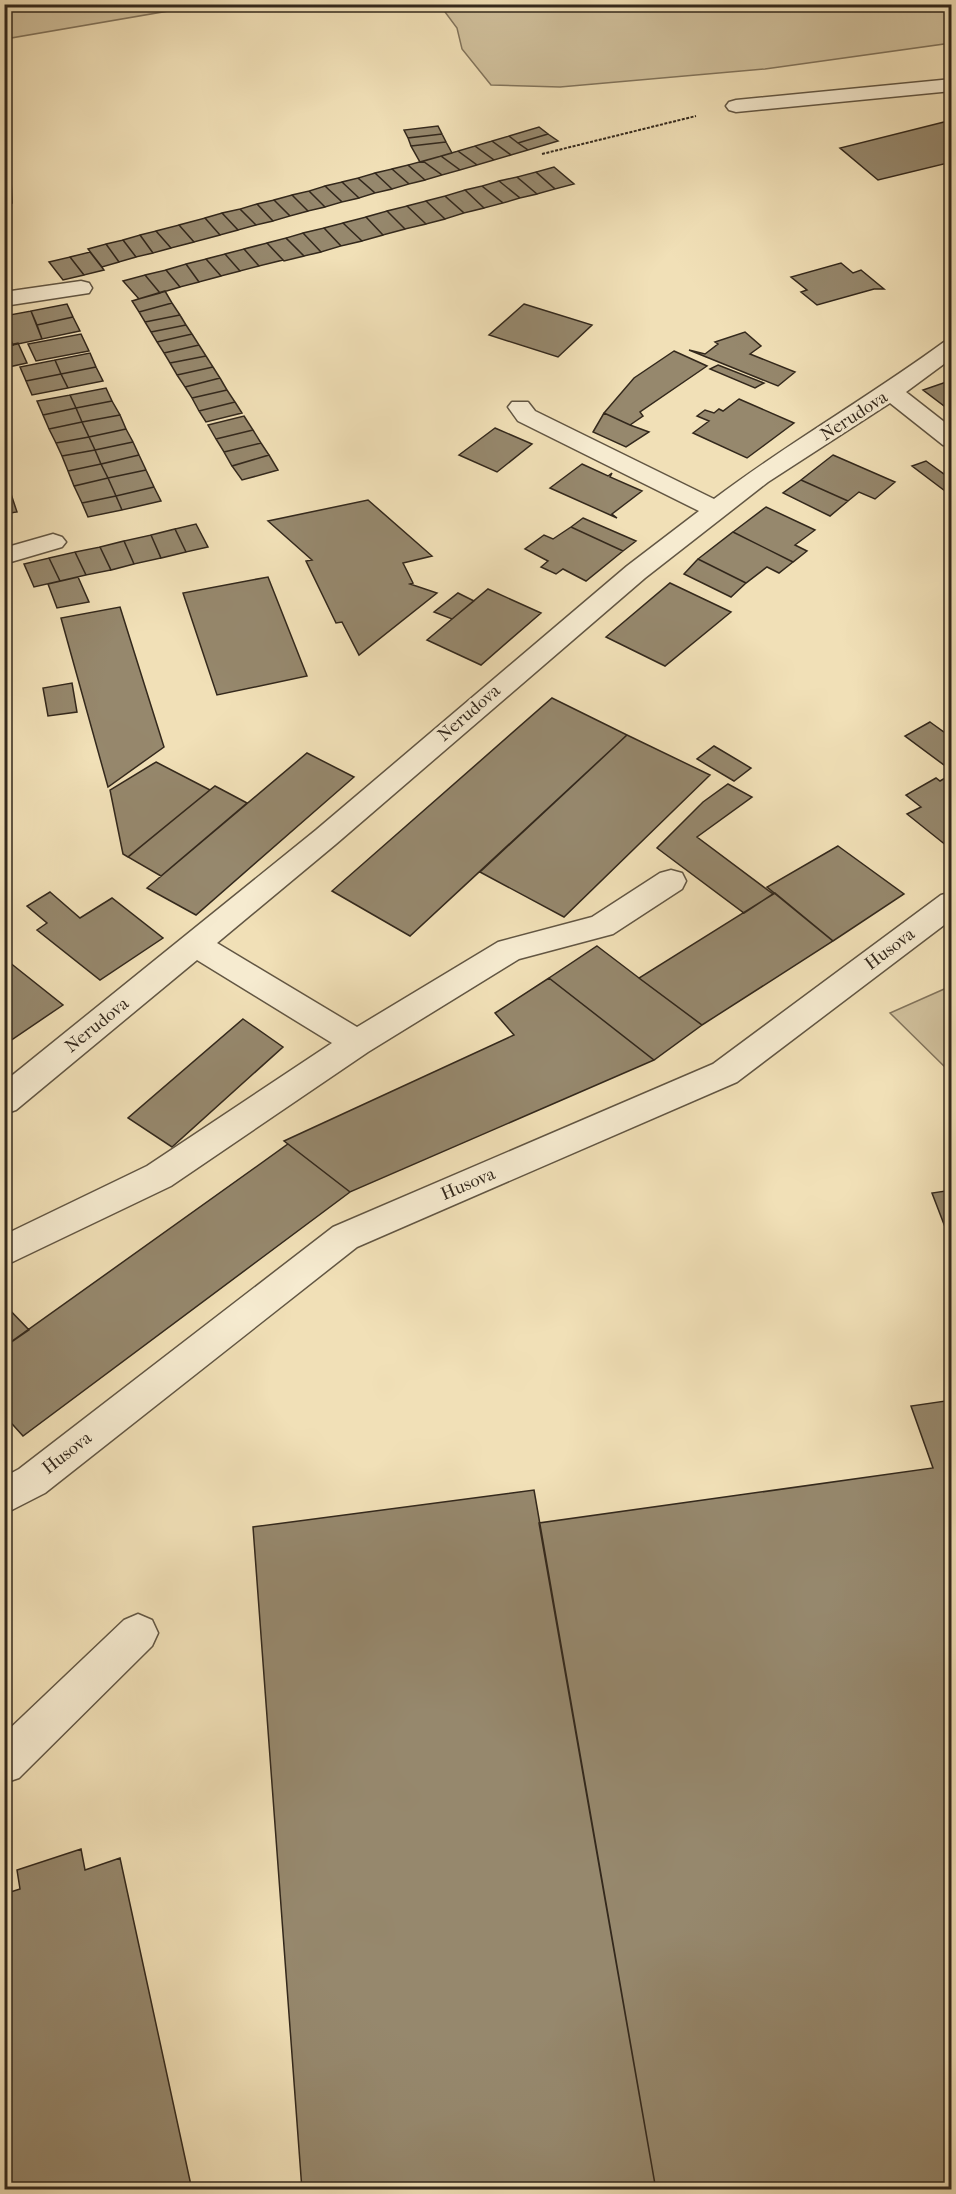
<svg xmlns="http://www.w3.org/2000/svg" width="956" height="2194" font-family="'IM FELL French Canon',serif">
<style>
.green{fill:#d1c19d;stroke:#82745c;stroke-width:1.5}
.building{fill:#96886d;stroke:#33281c;stroke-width:1.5}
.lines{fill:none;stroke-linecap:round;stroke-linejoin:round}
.minor-casing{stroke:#625643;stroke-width:3}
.path{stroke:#33281c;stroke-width:2;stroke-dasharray:3 1.5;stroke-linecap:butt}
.minor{fill:#f6ebd0;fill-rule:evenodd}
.labels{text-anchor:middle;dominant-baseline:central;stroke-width:6;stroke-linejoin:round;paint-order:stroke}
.street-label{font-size:18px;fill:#33281c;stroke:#f6ebd0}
</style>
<rect width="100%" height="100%" fill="#f1e0b7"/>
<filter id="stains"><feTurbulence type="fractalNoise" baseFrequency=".00333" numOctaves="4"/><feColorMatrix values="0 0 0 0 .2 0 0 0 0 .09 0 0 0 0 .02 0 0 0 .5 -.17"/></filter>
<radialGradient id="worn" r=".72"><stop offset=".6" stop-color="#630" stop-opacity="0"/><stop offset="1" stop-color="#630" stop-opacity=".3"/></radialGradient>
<!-- green -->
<path class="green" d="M 5,4 L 203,4 L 203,5 L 5,39 Z
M 444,5 L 951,5 L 951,43 L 765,69 L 560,87 L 491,85 L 462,49 L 457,28 L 445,12 Z
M 951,986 L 951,1073 L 890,1013 Z"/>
<!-- building -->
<path class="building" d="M 952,120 L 952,162 L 878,180 L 840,148 Z
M 438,126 L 442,134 L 408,138 L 404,130 Z
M 539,127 L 548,134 L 518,143 L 509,136 Z
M 442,134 L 446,142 L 411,146 L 408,138 Z
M 548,134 L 558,141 L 528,150 L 518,143 Z
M 509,136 L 518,143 L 528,150 L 511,155 L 492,141 Z
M 492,141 L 511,155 L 494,160 L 475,146 Z
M 446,142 L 452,153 L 420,162 L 411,146 Z
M 475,146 L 494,160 L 477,165 L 458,151 Z
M 458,151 L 477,165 L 460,170 L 441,156 Z
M 441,156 L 460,170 L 442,175 L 423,161 Z
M 423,161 L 442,175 L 425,180 L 408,165 Z
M 408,165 L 425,180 L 409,184 L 392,169 Z
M 554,167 L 574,184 L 555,189 L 536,172 Z
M 392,169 L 409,184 L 392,189 L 375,173 Z
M 536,172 L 555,189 L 537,194 L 517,177 Z
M 375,173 L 392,189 L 375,193 L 358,178 Z
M 517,177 L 537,194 L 520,198 L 499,181 Z
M 11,178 L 12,203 L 4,204 L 4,179 Z
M 358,178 L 375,193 L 359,198 L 342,182 Z
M 499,181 L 520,198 L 503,203 L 482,186 Z
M 342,182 L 359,198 L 342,202 L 325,186 Z
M 325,186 L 342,202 L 325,207 L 309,191 Z
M 482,186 L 503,203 L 484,208 L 465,190 Z
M 465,190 L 484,208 L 464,213 L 445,196 Z
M 309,191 L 325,207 L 308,211 L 292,195 Z
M 292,195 L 308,211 L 290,216 L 274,200 Z
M 445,196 L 464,213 L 445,219 L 426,201 Z
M 274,200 L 290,216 L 273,221 L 257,204 Z
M 426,201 L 445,219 L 426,224 L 407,206 Z
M 257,204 L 273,221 L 256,225 L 240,209 Z
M 407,206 L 426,224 L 405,229 L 387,211 Z
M 240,209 L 256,225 L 238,230 L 222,213 Z
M 387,211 L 405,229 L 383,235 L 366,217 Z
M 222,213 L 238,230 L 220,235 L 205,218 Z
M 366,217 L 383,235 L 362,241 L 343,223 Z
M 205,218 L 220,235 L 194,242 L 179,225 Z
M 343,223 L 362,241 L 341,246 L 324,228 Z
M 179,225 L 194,242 L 171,248 L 156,231 Z
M 324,228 L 341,246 L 321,252 L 303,233 Z
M 156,231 L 171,248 L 153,253 L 140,235 Z
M 303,233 L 321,252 L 304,256 L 286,238 Z
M 140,235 L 153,253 L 136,257 L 123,240 Z
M 286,238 L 304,256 L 284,261 L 267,243 Z
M 123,240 L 136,257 L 119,262 L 106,244 Z
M 267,243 L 283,260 L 259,266 L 244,249 Z
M 106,244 L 119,262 L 102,267 L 88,249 Z
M 244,249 L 259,266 L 240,271 L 225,254 Z
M 90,252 L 104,270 L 84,275 L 70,257 Z
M 225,254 L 240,271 L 221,276 L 206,259 Z
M 70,257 L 84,275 L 63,280 L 49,262 Z
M 206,259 L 221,276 L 199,282 L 186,264 Z
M 841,263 L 853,273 L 861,270 L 884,289 L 874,289 L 817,305 L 801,292 L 807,290 L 791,277 Z
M 186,264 L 199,282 L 180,287 L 166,270 Z
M 166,270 L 180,287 L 160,293 L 145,275 Z
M 145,275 L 160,293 L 139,299 L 123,281 Z
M 165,291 L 172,303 L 139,312 L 132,301 Z
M 172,303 L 180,315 L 145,322 L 139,312 Z
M 67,304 L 73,317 L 37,325 L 31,311 Z
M 524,304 L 592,325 L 558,357 L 489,335 Z
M 31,311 L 42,339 L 13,345 L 4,325 L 4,316 Z
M 180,315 L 186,325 L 151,332 L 145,322 Z
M 73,317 L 80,331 L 42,339 L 37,325 Z
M 4,325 L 13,345 L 4,346 Z
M 186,325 L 192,334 L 157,342 L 151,332 Z
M 745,332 L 761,346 L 750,354 L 795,372 L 778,386 L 689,350 L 705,354 L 718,344 L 715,342 Z
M 81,334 L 89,351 L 36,361 L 28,344 Z
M 192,334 L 199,345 L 164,353 L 157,342 Z
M 18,343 L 27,363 L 4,368 L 4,346 Z
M 199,345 L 206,356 L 170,363 L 164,353 Z
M 674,351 L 707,366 L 640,412 L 643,416 L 630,425 L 604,413 L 634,378 Z
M 90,353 L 96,367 L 61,374 L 55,360 Z
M 206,356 L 213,367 L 177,375 L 170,363 Z
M 55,360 L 61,374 L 26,381 L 20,367 Z
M 718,365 L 764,383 L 755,388 L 710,369 Z
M 96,367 L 103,381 L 68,388 L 61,374 Z
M 213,367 L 220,378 L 185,387 L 177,375 Z
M 61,374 L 68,388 L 32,395 L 26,381 Z
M 220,378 L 227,390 L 192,398 L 185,387 Z
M 952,380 L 952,412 L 923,390 Z
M 106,388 L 112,401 L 76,408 L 70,395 Z
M 227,390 L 235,402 L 199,411 L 192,398 Z
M 70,395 L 76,408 L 43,415 L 37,401 Z
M 739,399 L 794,423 L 747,458 L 693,433 L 709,421 L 697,416 L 705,410 L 714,413 L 719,409 L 723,411 Z
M 112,401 L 120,415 L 82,422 L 76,408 Z
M 235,402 L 242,413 L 206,422 L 199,411 Z
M 76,408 L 82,422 L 49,429 L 43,415 Z
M 604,413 L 630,425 L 649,432 L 626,447 L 593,432 Z
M 120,415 L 126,429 L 89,437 L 82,422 Z
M 244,416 L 253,430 L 216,439 L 208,425 Z
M 82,422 L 89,437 L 56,443 L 49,429 Z
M 495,428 L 532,444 L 497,472 L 459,455 Z
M 126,429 L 133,442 L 95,450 L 89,437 Z
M 253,430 L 261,443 L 224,452 L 216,439 Z
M 89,437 L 95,450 L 62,456 L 56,443 Z
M 133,442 L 139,455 L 101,464 L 95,450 Z
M 261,443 L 269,455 L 232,466 L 224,452 Z
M 95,450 L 101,464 L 68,471 L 62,456 Z
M 139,455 L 146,470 L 108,478 L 101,464 Z
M 269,455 L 278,470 L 242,480 L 232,466 Z
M 833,455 L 895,482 L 875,499 L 859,492 L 848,501 L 801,480 Z
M 926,461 L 952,480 L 952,493 L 949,494 L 912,466 Z
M 101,464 L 108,478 L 74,486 L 68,471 Z
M 582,464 L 608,476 L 612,473 L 610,477 L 642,491 L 612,514 L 617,518 L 550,488 Z
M 146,470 L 154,487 L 116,496 L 108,478 Z
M 108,478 L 116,496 L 82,503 L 74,486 Z
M 801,480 L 848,501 L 830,516 L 783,493 Z
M 154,487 L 161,501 L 122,510 L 116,496 Z
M 10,491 L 17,512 L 4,514 L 4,492 Z
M 116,496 L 122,510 L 88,517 L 82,503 Z
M 368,500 L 432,556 L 403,563 L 413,583 L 410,584 L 437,593 L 359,655 L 342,622 L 336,623 L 306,561 L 312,560 L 268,521 Z
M 766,507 L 815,530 L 795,545 L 807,551 L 793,562 L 733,532 Z
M 583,518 L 636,541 L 623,551 L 571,527 Z
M 196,524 L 208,547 L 186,552 L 175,529 Z
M 571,527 L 623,551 L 586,581 L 563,569 L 556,574 L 541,567 L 548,561 L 525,549 L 544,535 L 553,539 Z
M 175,529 L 186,552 L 161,558 L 151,535 Z
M 733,532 L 793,562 L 779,573 L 767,567 L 746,583 L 698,559 Z
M 151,535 L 161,558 L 134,564 L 124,541 Z
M 124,541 L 134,564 L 111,570 L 100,547 Z
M 100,547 L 111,570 L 86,575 L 75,552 Z
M 75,552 L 86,575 L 60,581 L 49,558 Z
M 49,558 L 60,581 L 34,587 L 24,564 Z
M 698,559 L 746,583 L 731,597 L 684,574 Z
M 78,577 L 89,602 L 57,608 L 48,584 Z
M 268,577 L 307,676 L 217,695 L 183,593 Z
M 670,583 L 731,612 L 665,666 L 606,637 Z
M 488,589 L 541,613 L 481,665 L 427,640 Z
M 458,593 L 474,601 L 452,619 L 434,612 Z
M 120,607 L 164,747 L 108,787 L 61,618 Z
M 72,683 L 77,712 L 48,716 L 43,688 Z
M 552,698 L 627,735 L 410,936 L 332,891 Z
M 930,722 L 952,738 L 952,771 L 905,736 Z
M 627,735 L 710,775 L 564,917 L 480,872 Z
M 714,746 L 751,768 L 734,781 L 697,759 Z
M 307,753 L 354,777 L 196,915 L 147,888 Z
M 156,762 L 210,790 L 128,857 L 123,854 L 110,790 Z
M 952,774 L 952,850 L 907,814 L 921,807 L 906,795 L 936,778 L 940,781 Z
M 728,784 L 752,797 L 697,837 L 773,894 L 744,913 L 657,848 L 703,802 Z
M 215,786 L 247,803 L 161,876 L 128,857 Z
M 838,846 L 904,894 L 833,941 L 767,887 Z
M 50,892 L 80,918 L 112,898 L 163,938 L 100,980 L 37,930 L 47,923 L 27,906 Z
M 775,893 L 833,941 L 702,1025 L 639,978 Z
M 597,946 L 639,978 L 702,1025 L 654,1060 L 549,978 Z
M 4,958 L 63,1005 L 4,1045 Z
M 549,978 L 654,1060 L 350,1192 L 284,1141 L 514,1035 L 495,1013 Z
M 243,1019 L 283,1047 L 172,1147 L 128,1118 Z
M 288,1144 L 350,1192 L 23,1436 L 4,1415 L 4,1347 Z
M 952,1190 L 952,1226 L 945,1227 L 932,1193 Z
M 4,1304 L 29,1330 L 4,1347 Z
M 952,1400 L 952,2190 L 656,2190 L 539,1523 L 933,1468 L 911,1406 Z
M 534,1490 L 656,2190 L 302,2190 L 253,1527 Z
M 81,1849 L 85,1870 L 120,1858 L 192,2190 L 4,2190 L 4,1894 L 20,1889 L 17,1870 Z"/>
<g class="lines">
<!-- minor casing -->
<g class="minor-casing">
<path id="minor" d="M 952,79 L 952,91 L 736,112 L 729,110 L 726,106 L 729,102 L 736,100 Z
M 81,281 L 89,283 L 92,288 L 89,293 L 4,306 L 4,292 Z
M 952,340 L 952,358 L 906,392 L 952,428 L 952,447 L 943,445 L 890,403 L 768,482 L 645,578 L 336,844 L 217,943 L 357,1027 L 498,942 L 592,917 L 660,873 L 671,870 L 682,873 L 686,881 L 682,889 L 613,934 L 519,959 L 368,1052 L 171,1186 L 4,1266 L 4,1235 L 147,1166 L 332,1043 L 197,960 L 16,1110 L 4,1114 L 4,1082 L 316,830 L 627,566 L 699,511 L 518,421 L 508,407 L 512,402 L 528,402 L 535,411 L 714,499 C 788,443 869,397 944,342 Z
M 53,534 L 62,537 L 66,542 L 62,547 L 4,564 L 4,548 Z
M 952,892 L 952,919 L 737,1082 L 357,1247 L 45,1493 L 4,1514 L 4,1477 L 19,1469 L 333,1227 L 713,1064 L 941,895 Z
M 138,1614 L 152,1620 L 158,1633 L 152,1646 L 19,1778 L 4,1783 L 4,1734 L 124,1620 Z"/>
</g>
<!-- path -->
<path class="path" d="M 542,154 L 696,116"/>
<!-- minor -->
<use href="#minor" class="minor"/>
</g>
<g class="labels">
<!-- street labels -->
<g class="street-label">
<text transform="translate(854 416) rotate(-33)">Nerudova</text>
<text transform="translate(469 713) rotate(-41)">Nerudova</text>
<text transform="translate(890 949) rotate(-37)">Husova</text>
<text transform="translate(97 1025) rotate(-39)">Nerudova</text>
<text transform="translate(468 1184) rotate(-23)">Husova</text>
<text transform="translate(67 1453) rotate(-38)">Husova</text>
</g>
</g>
<!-- margin -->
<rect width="956" height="2194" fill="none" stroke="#f1e0b7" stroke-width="24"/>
<rect x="6" y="6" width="944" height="2182" fill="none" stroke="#33281c" stroke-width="3"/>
<rect x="12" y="12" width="932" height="2170" fill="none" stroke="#33281c" stroke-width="1.5"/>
<rect width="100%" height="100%" filter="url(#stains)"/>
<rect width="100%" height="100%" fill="url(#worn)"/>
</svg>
